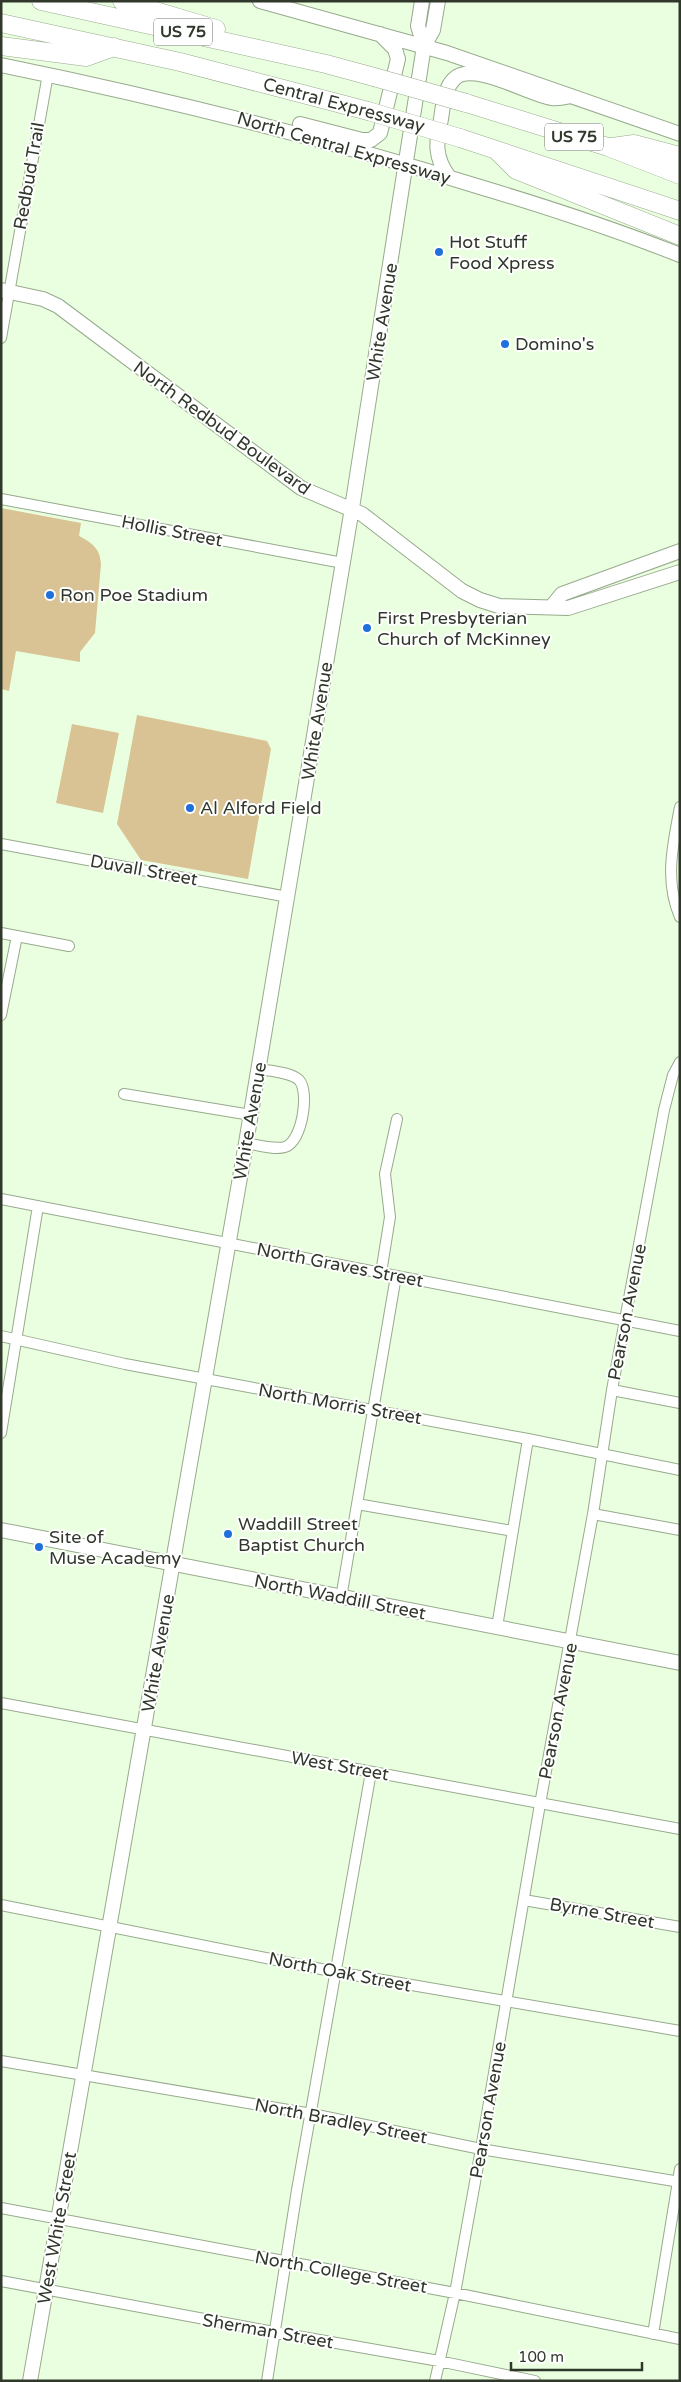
<svg xmlns="http://www.w3.org/2000/svg" width="681" height="2382" font-family="'Varela Round',sans-serif">
<style>
.green{fill:#d9c395}
.lines{fill:none;stroke-linecap:round;stroke-linejoin:round}
.street-casing{stroke:#97aa8d;stroke-width:12}
.secondary-casing{stroke:#97aa8d;stroke-width:16}
.highway-casing{stroke:#97aa8d;stroke-width:19}
.street{stroke:#fff;stroke-width:10}
.secondary{stroke:#fff;stroke-width:14}
.highway{stroke:#fff;stroke-width:18}
.highway-bridge-casing{stroke:#97aa8d;stroke-width:19;stroke-linecap:butt}
.highway-bridge{stroke:#fff;stroke-width:18}
.poi-dot{fill:#1f70da;stroke:#fff;stroke-width:2}
.labels{text-anchor:middle;dominant-baseline:central;stroke-width:4;stroke-linejoin:round;paint-order:stroke}
.shield{fill:#fff;stroke:#6e746b;stroke-width:1}
.shield-label{font-size:16px;font-weight:bold;fill:#30382b}
.street-label{font-size:18px;fill:#30382b;stroke:#fff}
.poi-label{font-size:18px;fill:#30382b;stroke:#fff;text-anchor:start}
</style>
<rect width="100%" height="100%" fill="#eaffdf"/>
<!-- green -->
<path class="green" d="M 1,508 L 81,523 L 79,536 C 92,543 100,548 101,564 L 95,633 L 80,652 L 80,662 L 16,651 L 9,691 L 1,689 Z
M 137,715 L 267,741 L 271,749 L 248,879 L 141,860 L 117,824 Z
M 72,724 L 119,733 L 103,813 L 56,803 Z"/>
<g class="lines">
<!-- street casing -->
<g class="street-casing">
<path id="street" d="M 1,338 L 48,74
M 1,499 L 343,563
M 680,807 C 673,844 664,880 680,917
M 1,844 L 288,897
M 1,933 L 69,946
M 1,1015 L 17,936
M 124,1094 L 251,1115
M 246,1143 C 257,1145 275,1150 285,1147 C 302,1142 310,1092 299,1080 C 291,1072 270,1071 259,1069
M 1,1199 L 680,1331
M 381,1273 L 390,1217 L 385,1174 L 397,1119
M 1,1336 L 125,1364 L 528,1439 L 680,1470
M 612,1390 L 680,1403
M 1,1433 L 38,1206
M 357,1504 L 513,1531
M 593,1514 L 680,1530
M 341,1598 L 396,1276
M 497,1627 L 528,1439
M 1,1703 L 680,1829
M 524,1900 L 680,1927
M 1,1905 L 336,1972 L 680,2031
M 1,2061 L 312,2114 L 481,2149 L 680,2182
M 1,2208 L 455,2293 L 680,2339
M 1,2281 L 274,2332 L 439,2361 L 535,2381
M 653,2334 L 680,2169
M 267,2381 L 297,2190 L 371,1772
M 435,2381 L 455,2293 L 481,2149 L 540,1804 L 593,1514 L 612,1390 L 664,1110 L 673,1075 L 680,1062"/>
</g>
<!-- secondary casing -->
<g class="secondary-casing">
<path id="secondary" d="M 260,1 L 447,53 L 680,134
M 424,46 L 433,30 L 438,1
M 1,65 C 163,98 322,138 480,187 C 547,207 614,229 680,255
M 300,124 L 362,140 L 371,140 L 380,133 L 398,59 L 395,49 L 380,34
M 449,177 C 434,157 436,142 441,119 C 443,106 444,89 454,79 C 472,60 530,95 552,98 C 558,99 566,97 571,96
M 1,290 L 43,299 L 58,306 L 301,488 L 362,514 L 462,591 L 480,600 L 499,606 L 568,608 L 680,572
M 552,606 L 562,594 L 680,551
M 1,1530 L 680,1663
M 30,2381 L 246,1143 L 352,508 L 421,65 L 424,46 L 418,26 L 422,1"/>
</g>
<!-- highway casing -->
<g class="highway-casing">
<path id="highway" d="M 41,1 L 326,64 L 374,77
M 122,1 L 216,29
M 1,23 L 180,62 L 368,111
M 1,46 L 86,57 L 114,47
M 466,103 L 608,147 L 680,175
M 460,138 L 680,211
M 612,147 L 634,144 L 680,156
M 496,150 L 516,170 L 680,236"/>
</g>
<!-- street -->
<use href="#street" class="street"/>
<!-- secondary -->
<use href="#secondary" class="secondary"/>
<!-- highway -->
<use href="#highway" class="highway"/>
<!-- highway-bridge casing -->
<g class="highway-bridge-casing">
<path id="highway-bridge" d="M 374,77 L 466,103
M 368,111 L 460,138"/>
</g>
<!-- highway-bridge -->
<use href="#highway-bridge" class="highway-bridge"/>
</g>
<!-- markers -->
<g class="poi-dot">
<circle cx="439" cy="252" r="5"/>
<circle cx="505" cy="344" r="5"/>
<circle cx="50" cy="595" r="5"/>
<circle cx="367" cy="628" r="5"/>
<circle cx="190" cy="808" r="5"/>
<circle cx="228" cy="1534" r="5"/>
<circle cx="39" cy="1547" r="5"/>
</g>
<g class="labels">
<!-- shield labels -->
<g class="shield">
<rect x="154" y="18.5" width="58" height="27" rx="4"/>
<rect x="545" y="123.5" width="58" height="27" rx="4"/>
</g>
<g class="shield-label">
<text x="183" y="32">US 75</text>
<text x="574" y="137">US 75</text>
</g>
<!-- street labels -->
<g class="street-label">
<text transform="translate(344 105) rotate(15)">Central Expressway</text>
<text transform="translate(344 148) rotate(16)">North Central Expressway</text>
<text transform="translate(29 176) rotate(-80)">Redbud Trail</text>
<text transform="translate(382 322) rotate(-81)">White Avenue</text>
<text transform="translate(222 428) rotate(36)">North Redbud Boulevard</text>
<text transform="translate(172 531) rotate(11)">Hollis Street</text>
<text transform="translate(317 721) rotate(-81)">White Avenue</text>
<text transform="translate(144 870) rotate(10)">Duvall Street</text>
<text transform="translate(250 1121) rotate(-80)">White Avenue</text>
<text transform="translate(340 1265) rotate(11)">North Graves Street</text>
<text transform="translate(627 1312) rotate(-79)">Pearson Avenue</text>
<text transform="translate(340 1404) rotate(10)">North Morris Street</text>
<text transform="translate(340 1597) rotate(11)">North Waddill Street</text>
<text transform="translate(158 1653) rotate(-80)">White Avenue</text>
<text transform="translate(558 1711) rotate(-79)">Pearson Avenue</text>
<text transform="translate(340 1766) rotate(10)">West Street</text>
<text transform="translate(602 1913) rotate(10)">Byrne Street</text>
<text transform="translate(340 1972) rotate(11)">North Oak Street</text>
<text transform="translate(488 2110) rotate(-80)">Pearson Avenue</text>
<text transform="translate(341 2121) rotate(11)">North Bradley Street</text>
<text transform="translate(57 2228) rotate(-80)">West White Street</text>
<text transform="translate(341 2272) rotate(10)">North College Street</text>
<text transform="translate(268 2331) rotate(10)">Sherman Street</text>
</g>
<!-- poi labels -->
<g class="poi-label">
<text x="449" y="242">Hot Stuff<tspan x="449" dy="21">Food Xpress</tspan></text>
<text x="515" y="344">Domino's</text>
<text x="60" y="595">Ron Poe Stadium</text>
<text x="377" y="618">First Presbyterian<tspan x="377" dy="21">Church of McKinney</tspan></text>
<text x="200" y="808">Al Alford Field</text>
<text x="238" y="1524">Waddill Street<tspan x="238" dy="21">Baptist Church</tspan></text>
<text x="49" y="1537">Site of<tspan x="49" dy="21">Muse Academy</tspan></text>
</g>
</g>
<!-- border -->
<rect width="681" height="2382" fill="none" stroke="#30382b" stroke-width="5"/>
<!-- scale -->
<path d="M511 2362v8h131v-8" fill="none" stroke="#30382b" stroke-width="2.5"/>
<text x="518" y="2362" font-size="15" fill="#30382b" stroke="#ffffff" stroke-width="4" paint-order="stroke">100 m</text>
</svg>
